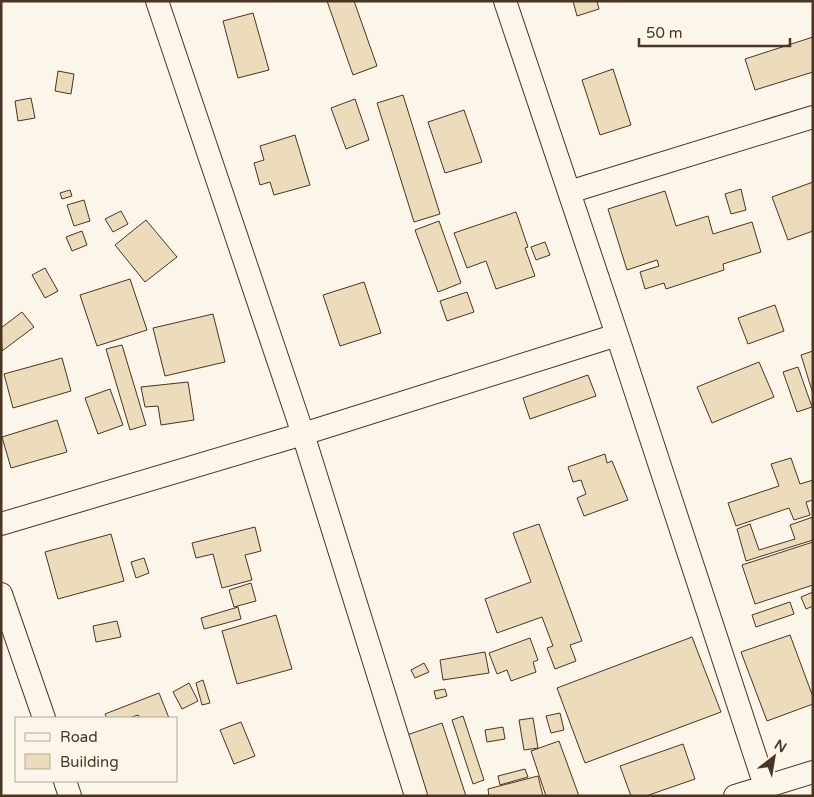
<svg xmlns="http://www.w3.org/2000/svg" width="814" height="797" font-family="'Varela Round',sans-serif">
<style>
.building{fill:#ecdcbc;stroke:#4a3520}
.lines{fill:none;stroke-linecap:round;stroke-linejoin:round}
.minor-casing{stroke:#4a3520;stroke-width:24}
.minor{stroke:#fbf6e9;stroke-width:22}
</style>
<rect width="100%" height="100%" fill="#fbf6e9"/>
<!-- building -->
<path class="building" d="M 327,1 L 354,1 L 377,66 L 353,75 Z
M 573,1 L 597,1 L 599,9 L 577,16 Z
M 253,13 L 269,70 L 238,78 L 223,21 Z
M 813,37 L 813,72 L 755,90 L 745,59 Z
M 613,69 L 631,125 L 600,135 L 582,80 Z
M 58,71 L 74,74 L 71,94 L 55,91 Z
M 403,95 L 440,214 L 414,222 L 377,103 Z
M 31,98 L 35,118 L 18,121 L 15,101 Z
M 355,99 L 369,140 L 346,149 L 331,108 Z
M 464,110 L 482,162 L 445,173 L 428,122 Z
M 295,135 L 310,185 L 274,195 L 270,182 L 260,185 L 254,163 L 264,160 L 260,146 Z
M 813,182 L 813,231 L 788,240 L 772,197 Z
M 741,189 L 746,210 L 731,214 L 725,194 Z
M 70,190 L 72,196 L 62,199 L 60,193 Z
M 665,191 L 676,226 L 708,216 L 713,234 L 752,222 L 761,252 L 723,264 L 724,270 L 666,289 L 664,283 L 645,289 L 640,272 L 659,266 L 657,260 L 627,270 L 608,209 Z
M 84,200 L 90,221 L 74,226 L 67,205 Z
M 121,211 L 128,224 L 113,232 L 105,219 Z
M 516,212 L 528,247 L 525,248 L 535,276 L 496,289 L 486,261 L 467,268 L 454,233 Z
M 146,220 L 177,257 L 145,282 L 115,245 Z
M 439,221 L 461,283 L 438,292 L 415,230 Z
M 82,231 L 87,245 L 72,251 L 66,237 Z
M 545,242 L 550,255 L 536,260 L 531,247 Z
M 45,268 L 58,291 L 45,298 L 32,275 Z
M 130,279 L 147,330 L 97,346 L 80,295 Z
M 364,282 L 381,333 L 340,346 L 323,295 Z
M 467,292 L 474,312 L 447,321 L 440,301 Z
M 775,305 L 784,331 L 748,344 L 738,318 Z
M 22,312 L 34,327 L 2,351 L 1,328 Z
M 213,314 L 225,362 L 165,376 L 153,328 Z
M 122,345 L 146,425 L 130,430 L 106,349 Z
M 813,351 L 813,394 L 801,355 Z
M 62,358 L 71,391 L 13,408 L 4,374 Z
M 759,362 L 774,397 L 712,423 L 697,387 Z
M 798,367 L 812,407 L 797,412 L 783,372 Z
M 588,375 L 596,396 L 530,419 L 523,398 Z
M 188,382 L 194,420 L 161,425 L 158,406 L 145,407 L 141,387 Z
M 110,389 L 123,425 L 98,434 L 85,398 Z
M 57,420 L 67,452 L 11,468 L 2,437 Z
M 605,454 L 607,463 L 612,461 L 628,500 L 584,516 L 577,498 L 586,494 L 581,480 L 573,482 L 568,467 Z
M 791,458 L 800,484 L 813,480 L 813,500 L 806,502 L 810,515 L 794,520 L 789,508 L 736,526 L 728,503 L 779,486 L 771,464 Z
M 813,517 L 813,540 L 746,561 L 737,529 L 750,524 L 759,550 L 795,539 L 790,525 Z
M 539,524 L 582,641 L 570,645 L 576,661 L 555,669 L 547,648 L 553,646 L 542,617 L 497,633 L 485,599 L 531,582 L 513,533 Z
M 255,527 L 261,551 L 245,555 L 252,580 L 222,588 L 213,554 L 196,558 L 192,543 Z
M 111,534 L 124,581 L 58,599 L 45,552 Z
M 813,542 L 813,585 L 755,604 L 742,565 Z
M 144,558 L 149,573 L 136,578 L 131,562 Z
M 251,583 L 256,601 L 234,607 L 229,590 Z
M 813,592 L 813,606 L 806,609 L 801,597 Z
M 790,602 L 794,614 L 756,627 L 752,615 Z
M 238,607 L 241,619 L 204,629 L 201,618 Z
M 276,615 L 292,669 L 237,684 L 222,631 Z
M 117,621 L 121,637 L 96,642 L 93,626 Z
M 790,635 L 813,697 L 813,704 L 767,721 L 741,652 Z
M 692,637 L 721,712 L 585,763 L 557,688 Z
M 530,638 L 538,660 L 533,662 L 536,672 L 511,681 L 507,670 L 497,674 L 489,653 Z
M 485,652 L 489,673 L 443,680 L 440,660 Z
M 424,663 L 429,672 L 415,678 L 411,670 Z
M 203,680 L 210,703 L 202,705 L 196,683 Z
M 189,683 L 198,701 L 182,709 L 173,692 Z
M 445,689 L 447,696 L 436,699 L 434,691 Z
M 159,693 L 169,718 L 140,718 L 138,715 L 129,718 L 107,718 L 105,714 Z
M 560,713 L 564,730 L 551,733 L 546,716 Z
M 463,716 L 484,780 L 473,784 L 452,720 Z
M 533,718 L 538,748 L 524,750 L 519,720 Z
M 241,722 L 255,756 L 234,764 L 220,730 Z
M 442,723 L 466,796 L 424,796 L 404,736 Z
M 503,727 L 505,739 L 487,742 L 485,730 Z
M 559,741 L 579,796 L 546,796 L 531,751 Z
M 683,744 L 695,779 L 646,796 L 631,796 L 620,766 Z
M 525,769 L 528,777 L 500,785 L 498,776 Z
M 538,776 L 543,796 L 489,796 L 488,789 Z"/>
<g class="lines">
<!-- minor casing -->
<g class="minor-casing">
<path id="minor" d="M 157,1 L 303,434 L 416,796
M 505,1 L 617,335 L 765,786
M 569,192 L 813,117
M 1,524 L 303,434 L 617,335
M 1,594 L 44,718
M 65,781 L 70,796
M 735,796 L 813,772"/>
</g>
<!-- minor -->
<use href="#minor" class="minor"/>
</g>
<!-- border -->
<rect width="814" height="797" fill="none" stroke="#4a3520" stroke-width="5"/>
<!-- legend -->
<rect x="15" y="717" width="162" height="65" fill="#fbf6e9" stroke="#b4a999"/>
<rect x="25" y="733" width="25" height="8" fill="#fbf6e9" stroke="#b4a999"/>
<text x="60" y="742" font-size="15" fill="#4a3520">Road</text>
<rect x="25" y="754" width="25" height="15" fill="#ecdcbc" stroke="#b4a999"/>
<text x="60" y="767" font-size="15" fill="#4a3520">Building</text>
<!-- north arrow -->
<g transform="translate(774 757) rotate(31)" stroke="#fbf6e9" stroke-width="4" paint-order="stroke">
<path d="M0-4L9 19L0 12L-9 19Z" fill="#4a3520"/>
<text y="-8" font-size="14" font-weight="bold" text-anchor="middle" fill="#4a3520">N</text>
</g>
<!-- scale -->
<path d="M639 38v8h151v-8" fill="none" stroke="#4a3520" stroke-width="2.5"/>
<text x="646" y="38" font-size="15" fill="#4a3520" stroke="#fbf6e9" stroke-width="4" paint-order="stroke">50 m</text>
</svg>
